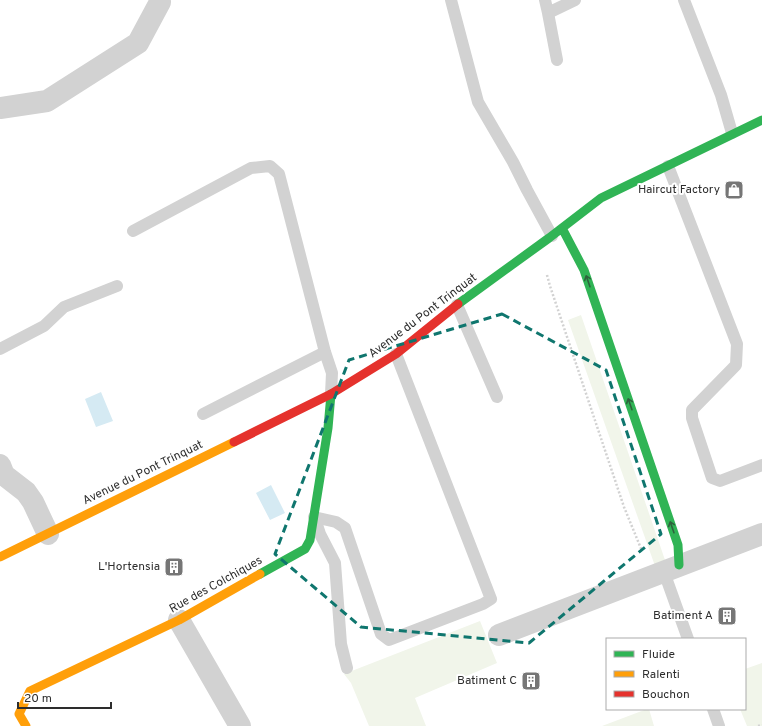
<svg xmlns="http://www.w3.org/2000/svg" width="762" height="726" font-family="Overpass,sans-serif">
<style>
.green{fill:#f1f5ea}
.water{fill:#d5eaf3}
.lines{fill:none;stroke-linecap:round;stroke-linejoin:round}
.path{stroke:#d2d2d2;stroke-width:2.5;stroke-dasharray:2 2;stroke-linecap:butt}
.lane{stroke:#d2d2d2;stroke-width:12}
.street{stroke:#d2d2d2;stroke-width:22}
.fast{stroke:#30b455;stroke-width:9}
.slow{stroke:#ff9f0a;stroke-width:9}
.jam{stroke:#e5322d;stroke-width:9}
.oneway{stroke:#2e633d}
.marked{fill:none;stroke:#0f766e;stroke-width:3;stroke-dasharray:8 5;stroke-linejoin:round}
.labels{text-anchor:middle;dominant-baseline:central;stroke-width:4;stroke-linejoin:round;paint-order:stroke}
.poi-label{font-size:12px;fill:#2d2d2d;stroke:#fff;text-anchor:end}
.street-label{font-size:12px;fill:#2d2d2d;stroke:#fff}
</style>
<rect width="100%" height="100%" fill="#fff"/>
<!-- green -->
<path class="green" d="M 581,315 L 665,560 L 655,566 L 568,320 Z
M 480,621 L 497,663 L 415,698 L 426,726 L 369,726 L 351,683 L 344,674 Z
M 762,663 L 762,726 L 747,726 L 740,709 L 745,709 L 745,669 Z
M 647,709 L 649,709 L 654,726 L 602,726 Z"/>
<!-- water -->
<path class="water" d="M 101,392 L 113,421 L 96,427 L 85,399 Z
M 271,485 L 285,513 L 270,520 L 256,493 Z"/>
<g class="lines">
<!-- path -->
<path class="path" d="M 547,275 L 550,286 L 624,507 L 642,551
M 758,726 L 762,725"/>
<!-- lane -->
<path class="lane" d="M 451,0 L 478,102 L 513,162 L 527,190 L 552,236
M 545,0 L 548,13 L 575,0
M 684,0 L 721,95 L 732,133
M 548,13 L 557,60
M 668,166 L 737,344 L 736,365 L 692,410 L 692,418 L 712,478 L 720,481 L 762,465
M 133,231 L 251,168 L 270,166 L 279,174 L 325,352 L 332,373 L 331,394
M 457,305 L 497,397
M 0,349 L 44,326 L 64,307 L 117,286
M 203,414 L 325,352
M 314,517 L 336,522 L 345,528 L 381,634 L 389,640 L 483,604 L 491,599 L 396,354
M 316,522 L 320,534 L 335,563 L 341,644 L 347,668
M 664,572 L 688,639
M 713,709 L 719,726"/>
<!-- street -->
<path class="street" d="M 0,108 L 47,101 L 138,43 L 160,2
M 0,465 L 4,475 L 26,492 L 33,502 L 48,534
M 179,620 L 240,726
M 499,635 L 762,534"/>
<!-- fast -->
<path class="fast" d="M 562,228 L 584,270 L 678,545 L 679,565
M 458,304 L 549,238 L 601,198 L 762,120
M 260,574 L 305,549 L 310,540 L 328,428 L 331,394"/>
<!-- slow -->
<path class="slow" d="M 0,557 L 234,442
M 26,726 L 19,714 L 30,691 L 179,620 L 260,574"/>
<!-- jam -->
<path class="jam" d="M 234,442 L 331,394 L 396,354 L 458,304"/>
</g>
<!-- one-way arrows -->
<defs><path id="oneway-shaft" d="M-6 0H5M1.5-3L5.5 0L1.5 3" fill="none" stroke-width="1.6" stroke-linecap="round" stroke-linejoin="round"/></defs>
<g class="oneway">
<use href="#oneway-shaft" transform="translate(588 281) rotate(-109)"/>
<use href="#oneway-shaft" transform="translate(630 404) rotate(-109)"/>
<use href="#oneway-shaft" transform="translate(672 527) rotate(-109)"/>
</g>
<!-- marked area -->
<path class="marked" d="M 502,314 L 606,370 L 661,534 L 529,643 L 361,627 L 275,554 L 349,360 Z"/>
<!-- icons -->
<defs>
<g id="shop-square" transform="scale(1)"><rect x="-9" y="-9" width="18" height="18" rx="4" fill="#767676" stroke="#fff"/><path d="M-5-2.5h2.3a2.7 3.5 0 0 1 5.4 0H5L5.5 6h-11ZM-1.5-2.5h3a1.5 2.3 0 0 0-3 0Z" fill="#fff"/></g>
<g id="building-square" transform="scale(1)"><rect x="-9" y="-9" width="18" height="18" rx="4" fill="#767676" stroke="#fff"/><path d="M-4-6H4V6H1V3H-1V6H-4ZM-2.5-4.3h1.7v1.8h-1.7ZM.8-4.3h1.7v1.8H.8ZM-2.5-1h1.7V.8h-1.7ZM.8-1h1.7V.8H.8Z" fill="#fff"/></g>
</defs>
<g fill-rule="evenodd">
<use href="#shop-square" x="734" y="190"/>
<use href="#building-square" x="174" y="567"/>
<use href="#building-square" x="727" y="616"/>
<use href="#building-square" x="531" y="681"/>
</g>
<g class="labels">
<!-- poi labels -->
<g class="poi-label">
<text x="720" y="190">Haircut Factory</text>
<text x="160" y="567">L'Hortensia</text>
<text x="713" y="616">Batiment A</text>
<text x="517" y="681">Batiment C</text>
</g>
<!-- street labels -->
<g class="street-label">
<text transform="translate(423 316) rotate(-37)">Avenue du Pont Trinquat</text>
<text transform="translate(143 473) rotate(-26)">Avenue du Pont Trinquat</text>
<text transform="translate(216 585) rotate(-29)">Rue des Colchiques</text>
</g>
</g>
<!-- legend -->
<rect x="606" y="638" width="140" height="72" fill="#ffffff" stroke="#ababab"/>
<rect x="614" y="651" width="20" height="6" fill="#30b455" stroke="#ababab"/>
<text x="642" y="658" font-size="12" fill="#2d2d2d">Fluide</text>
<rect x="614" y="671" width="20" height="6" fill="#ff9f0a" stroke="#ababab"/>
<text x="642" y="678" font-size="12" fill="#2d2d2d">Ralenti</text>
<rect x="614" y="691" width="20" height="6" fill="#e5322d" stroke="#ababab"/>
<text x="642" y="698" font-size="12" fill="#2d2d2d">Bouchon</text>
<!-- scale -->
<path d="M18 702v6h93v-6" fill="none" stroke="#2d2d2d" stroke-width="2"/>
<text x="24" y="702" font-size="12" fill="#2d2d2d" stroke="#ffffff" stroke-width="3" paint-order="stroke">20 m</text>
</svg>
